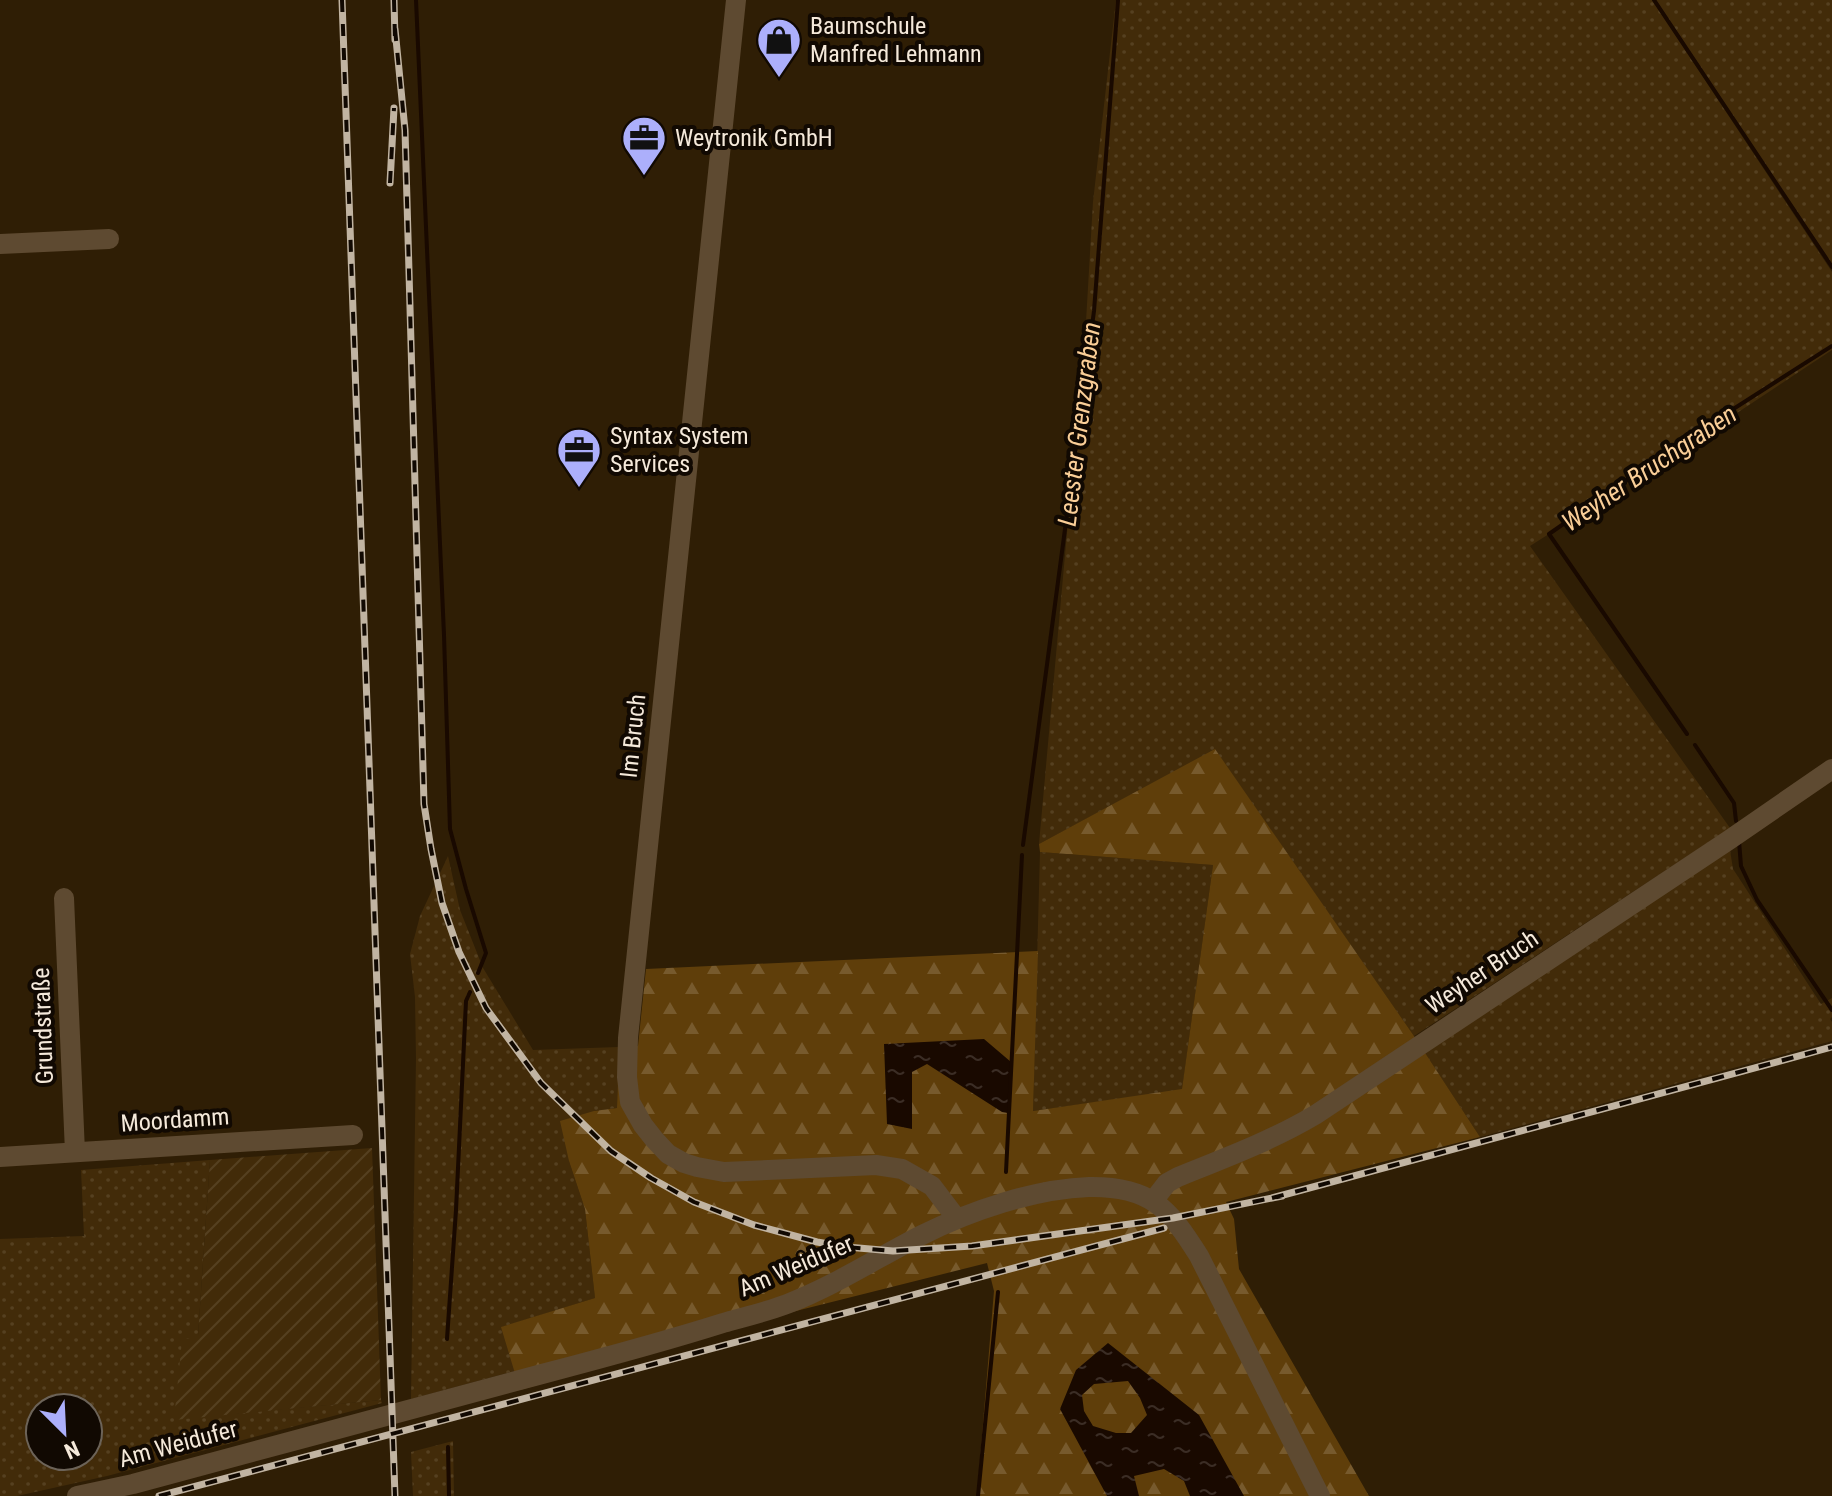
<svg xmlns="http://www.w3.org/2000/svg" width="1832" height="1496" font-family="'Roboto Condensed',sans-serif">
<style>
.grass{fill:url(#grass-dots);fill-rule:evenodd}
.forest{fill:url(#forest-firs)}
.garden{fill:url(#garden-furrows)}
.water{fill:url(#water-ripples);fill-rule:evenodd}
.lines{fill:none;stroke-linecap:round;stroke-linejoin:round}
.stream{stroke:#190900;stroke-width:4}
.minor{stroke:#5e4a31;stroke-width:20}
.rail-casing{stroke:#c1b4a2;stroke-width:7}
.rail{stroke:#110902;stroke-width:4;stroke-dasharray:12;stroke-linecap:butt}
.labels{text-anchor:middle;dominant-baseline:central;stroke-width:8;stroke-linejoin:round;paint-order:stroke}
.poi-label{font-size:24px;fill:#f5e9da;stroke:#110902;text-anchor:start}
.street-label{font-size:24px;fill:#f5e9da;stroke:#110902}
.water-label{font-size:26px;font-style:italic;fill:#face97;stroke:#110902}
</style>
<defs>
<pattern id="grass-dots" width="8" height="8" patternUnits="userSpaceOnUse" patternTransform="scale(2)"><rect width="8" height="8" fill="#422b09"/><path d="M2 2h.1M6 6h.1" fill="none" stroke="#554020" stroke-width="1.8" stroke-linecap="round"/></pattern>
<pattern id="forest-firs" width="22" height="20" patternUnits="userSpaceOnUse" patternTransform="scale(2)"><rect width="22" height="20" fill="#5f3e0a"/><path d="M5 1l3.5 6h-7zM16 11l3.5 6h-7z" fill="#775a2d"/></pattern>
<pattern id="garden-furrows" width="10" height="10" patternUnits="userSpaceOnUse" patternTransform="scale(2)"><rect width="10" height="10" fill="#422b09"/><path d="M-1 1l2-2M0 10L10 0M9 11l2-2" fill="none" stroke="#554020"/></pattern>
<pattern id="water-ripples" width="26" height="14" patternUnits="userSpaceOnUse" patternTransform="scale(2)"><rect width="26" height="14" fill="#190900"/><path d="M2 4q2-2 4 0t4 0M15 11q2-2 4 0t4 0" fill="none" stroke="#3b2d25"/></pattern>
</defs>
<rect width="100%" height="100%" fill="#2f1e05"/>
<!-- grass -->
<path class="grass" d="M 1116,0 L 1652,0 L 1832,272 L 1832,350 L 1681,450 L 1530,546 L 1730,828 L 1414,1036 L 1215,750 L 1039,844 L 1086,322 L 1093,202 Z
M 1656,0 L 1832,0 L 1832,264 Z
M 1730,850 L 1733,869 L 1821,1004 L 1832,998 L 1832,1017 L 1830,1019 L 1832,1022 L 1832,1041 L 1480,1137 L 1419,1044 Z
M 1040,852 L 1213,865 L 1182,1090 L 1033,1111 Z
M 448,856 L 460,910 L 483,968 L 533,1050 L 619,1047 L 617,1108 L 594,1111 L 569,1161 L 585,1209 L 595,1298 L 502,1327 L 515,1371 L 411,1399 L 416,1058 L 415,997 L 410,954 L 420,916 Z
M 210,1160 L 198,1336 L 175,1419 L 381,1400 L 382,1403 L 107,1476 L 17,1496 L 0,1496 L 0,1239 L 84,1236 L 81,1170 ZM 40,1408 L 88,1408 L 88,1456 L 40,1456 Z
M 453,1441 L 454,1496 L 413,1496 L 411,1452 Z"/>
<!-- forest -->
<path class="forest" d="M 1215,749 L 1414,1036 L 1480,1137 L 1226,1202 L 1234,1219 L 1239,1269 L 1369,1496 L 977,1496 L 994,1291 L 987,1263 L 780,1315 L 520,1390 L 501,1327 L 595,1298 L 585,1209 L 569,1161 L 560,1121 L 594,1111 L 617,1108 L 619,1047 L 638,1046 L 646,969 L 1038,951 L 1033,1111 L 1182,1089 L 1213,865 L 1040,852 L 1039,844 Z"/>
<!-- garden -->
<path class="garden" d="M 372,1148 L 381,1400 L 174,1420 L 182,1340 L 198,1336 L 210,1160 Z"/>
<!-- water -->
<path class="water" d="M 984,1039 L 1011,1062 L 1008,1113 L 1002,1112 L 927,1064 L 912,1072 L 912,1129 L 887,1124 L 884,1044 Z
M 1108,1343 L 1199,1415 L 1244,1496 L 1190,1496 L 1184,1481 L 1164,1469 L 1134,1476 L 1139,1496 L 1107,1496 L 1060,1409 L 1076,1370 ZM 1128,1381 L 1140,1398 L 1147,1415 L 1131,1433 L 1116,1433 L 1093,1426 L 1084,1411 L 1082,1395 L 1094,1384 Z"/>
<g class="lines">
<!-- stream -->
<path class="stream" d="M 416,0 L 444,635 L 450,829 L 466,889 L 486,953 L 478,973
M 1654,0 L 1832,267
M 1687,734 L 1549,534 L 1677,445 L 1832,346
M 1695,745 L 1734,803 L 1736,821
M 1739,841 L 1741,866 L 1757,900 L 1832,1010
M 1023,845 L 1094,311 L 1118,0
M 1006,1172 L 1022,855
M 447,1339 L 456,1210 L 466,1001 L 470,992
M 448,1447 L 449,1496
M 978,1496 L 998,1292"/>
<!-- minor -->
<path class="minor" d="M 736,0 L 628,1038 L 627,1077 L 630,1102 L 643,1125 L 654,1139 L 668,1154 L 684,1163 L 697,1167 L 724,1172 L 876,1165 L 902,1169 L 932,1186 L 957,1219
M 0,244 L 109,239
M 64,898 L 75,1152
M 0,1157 L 353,1135
M 1153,1201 L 1167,1183 L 1178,1177 C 1225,1158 1271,1141 1315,1115 L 1729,840 L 1832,769
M 77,1496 L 133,1484 C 269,1447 406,1411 542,1374 C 603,1358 663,1342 723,1323 C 744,1317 766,1312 787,1304 C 834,1286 877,1258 922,1235 C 970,1211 1034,1189 1089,1187 C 1150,1186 1169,1208 1199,1256 L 1320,1496"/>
<!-- rail casing -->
<g class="rail-casing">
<path id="rail" d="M 342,0 L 395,1496
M 394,0 L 395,40
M 395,29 L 405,130 L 424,804 L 431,849 L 442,903 L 459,952 L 486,1008 L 541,1083 L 611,1151 L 651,1178 L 694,1202 L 754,1225 L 817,1242 L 847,1247 L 893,1251 L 972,1246 L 1173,1218 L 1282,1196
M 390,183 L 394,108
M 1272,1198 L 1832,1047
M 159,1496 L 1164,1228"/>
</g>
<!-- rail -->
<use href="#rail" class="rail"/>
</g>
<!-- icons -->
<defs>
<g id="shop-pin" transform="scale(2.3)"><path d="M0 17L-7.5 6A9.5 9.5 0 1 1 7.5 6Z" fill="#acaffb" stroke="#110902"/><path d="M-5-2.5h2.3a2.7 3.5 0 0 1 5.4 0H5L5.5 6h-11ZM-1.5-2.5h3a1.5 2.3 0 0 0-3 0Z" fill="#111"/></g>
<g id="office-pin" transform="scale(2.3)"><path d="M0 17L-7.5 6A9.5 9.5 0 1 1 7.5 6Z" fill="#acaffb" stroke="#110902"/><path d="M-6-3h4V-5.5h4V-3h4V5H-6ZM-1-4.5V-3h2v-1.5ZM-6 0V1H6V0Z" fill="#111"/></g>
</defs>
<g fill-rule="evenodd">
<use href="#shop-pin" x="779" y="40"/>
<use href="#office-pin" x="644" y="138"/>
<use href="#office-pin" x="579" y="450"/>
</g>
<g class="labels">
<!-- poi labels -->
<g class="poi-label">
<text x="810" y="26">Baumschule<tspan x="810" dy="28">Manfred Lehmann</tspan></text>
<text x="675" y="138">Weytronik GmbH</text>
<text x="610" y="436">Syntax System<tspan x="610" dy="28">Services</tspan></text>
</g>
<!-- street labels -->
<g class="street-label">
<text transform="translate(633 736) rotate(-84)">Im Bruch</text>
<text transform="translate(1482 972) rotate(-34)">Weyher Bruch</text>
<text transform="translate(43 1026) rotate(-92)">Grundstraße</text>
<text transform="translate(175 1120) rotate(-4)">Moordamm</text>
<text transform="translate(796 1266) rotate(-23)">Am Weidufer</text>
<text transform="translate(178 1444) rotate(-15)">Am Weidufer</text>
</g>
<!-- water labels -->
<g class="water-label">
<text transform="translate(1079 424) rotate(-83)">Leester Grenzgraben</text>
<text transform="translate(1649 468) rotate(-34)">Weyher Bruchgraben</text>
</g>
</g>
<!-- north arrow -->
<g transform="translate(64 1432) rotate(156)"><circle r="38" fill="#110902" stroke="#6c6358" stroke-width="2"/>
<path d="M0-6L14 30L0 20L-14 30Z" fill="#acaffb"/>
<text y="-12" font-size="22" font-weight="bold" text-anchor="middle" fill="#f5e9da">N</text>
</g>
</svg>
